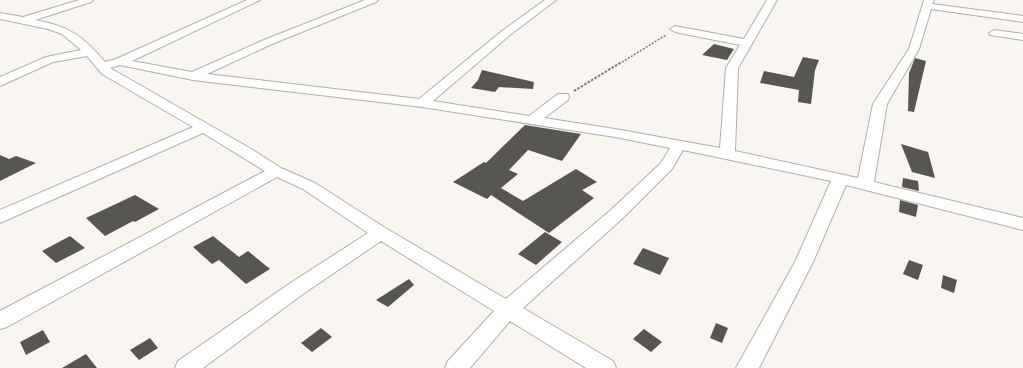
<svg xmlns="http://www.w3.org/2000/svg" width="1023" height="368" font-family="Commissioner,sans-serif">
<style>
.building{fill:#585652}
.lines{fill:none;stroke-linecap:round;stroke-linejoin:round}
.minor-casing{stroke:#b1afab;stroke-width:2}
.path-far1{stroke:#777673;stroke-width:1.5;stroke-dasharray:2 1.5;stroke-linecap:butt}
.path{stroke:#777673;stroke-width:2;stroke-dasharray:2.5 1.5;stroke-linecap:butt}
.minor{fill:#fff;fill-rule:evenodd}
</style>
<rect width="100%" height="100%" fill="#f9f6f2"/>
<!-- building -->
<path class="building" d="M 714,44 L 734,49 L 727,60 L 702,55 Z
M 803,57 L 819,60 L 815,70 L 811,104 L 798,102 L 799,90 L 760,83 L 764,71 L 794,77 Z
M 915,58 L 926,61 L 914,112 L 908,111 L 909,73 Z
M 482,70 L 534,82 L 533,89 L 499,87 L 495,92 L 471,88 L 478,80 Z
M 525,125 L 581,134 L 562,161 L 528,150 L 509,170 L 518,174 L 501,188 L 523,201 L 576,169 L 597,182 L 582,190 L 594,198 L 549,233 L 491,195 L 487,199 L 453,182 L 484,162 L 486,163 Z
M 901,144 L 928,152 L 935,178 L 912,172 Z
M 0,155 L 9,159 L 16,156 L 36,163 L 0,181 Z
M 903,178 L 918,181 L 919,191 L 902,187 Z
M 135,195 L 159,209 L 135,222 L 133,221 L 105,236 L 86,218 Z
M 900,200 L 918,205 L 916,217 L 899,212 Z
M 545,232 L 562,242 L 536,265 L 518,254 Z
M 70,236 L 85,248 L 56,263 L 42,251 Z
M 213,236 L 239,257 L 248,251 L 270,269 L 246,284 L 219,260 L 212,264 L 193,247 Z
M 643,248 L 669,258 L 660,275 L 633,264 Z
M 909,260 L 923,265 L 918,280 L 903,274 Z
M 943,275 L 957,280 L 954,293 L 941,288 Z
M 409,279 L 414,285 L 388,307 L 376,300 Z
M 716,323 L 728,328 L 722,343 L 710,338 Z
M 321,328 L 332,337 L 312,352 L 301,343 Z
M 644,329 L 662,342 L 651,352 L 633,339 Z
M 43,330 L 50,342 L 26,355 L 20,342 Z
M 150,338 L 158,348 L 139,360 L 130,350 Z
M 86,354 L 97,368 L 62,368 Z"/>
<g class="lines">
<!-- minor casing -->
<g class="minor-casing">
<path id="minor" d="M 79,0 L 93,0 L 91,2 L 35,20 C 69,26 83,36 105,62 L 116,59 L 247,0 L 260,0 L 132,61 L 192,72 L 264,40 L 365,0 L 378,0 L 376,2 L 272,44 L 207,74 L 419,99 L 502,31 L 545,0 L 556,0 L 510,35 L 433,101 L 529,116 L 558,94 L 568,94 L 569,97 L 568,100 L 544,118 L 615,129 L 720,148 L 726,68 L 740,45 L 675,32 L 670,29 L 675,26 L 744,39 L 767,0 L 777,0 L 738,68 L 735,151 L 858,178 L 873,104 L 909,49 L 924,0 L 934,0 L 932,4 L 1023,16 L 1023,22 L 931,9 L 919,49 L 887,104 L 874,182 L 1023,218 L 1023,230 L 846,185 L 813,262 L 759,368 L 736,368 L 795,262 L 831,181 L 683,150 L 672,169 L 624,217 L 523,308 L 613,361 L 616,368 L 586,368 L 510,321 L 470,368 L 445,368 L 448,361 L 494,311 L 381,241 L 303,294 L 203,368 L 175,368 L 178,361 L 289,284 L 368,233 L 303,189 L 277,177 L 7,327 L 0,329 L 0,311 L 265,171 L 203,133 L 0,223 L 0,210 L 193,127 L 102,74 L 87,56 L 53,62 L 0,86 L 0,77 L 46,57 L 81,50 L 62,34 L 48,29 L 0,19 L 0,13 L 23,17 ZM 120,65 L 193,80 L 422,107 L 615,137 L 670,148 L 661,163 L 612,209 L 506,299 L 387,229 L 315,183 L 281,168 L 253,150 L 110,68 Z
M 994,30 L 1023,34 L 1023,40 L 990,35 L 989,33 Z"/>
</g>
<!-- path-far1 -->
<path class="path-far1" d="M 619,64 L 666,35"/>
<!-- path -->
<path class="path" d="M 574,91 L 620,63"/>
<!-- minor -->
<use href="#minor" class="minor"/>
</g>
</svg>
